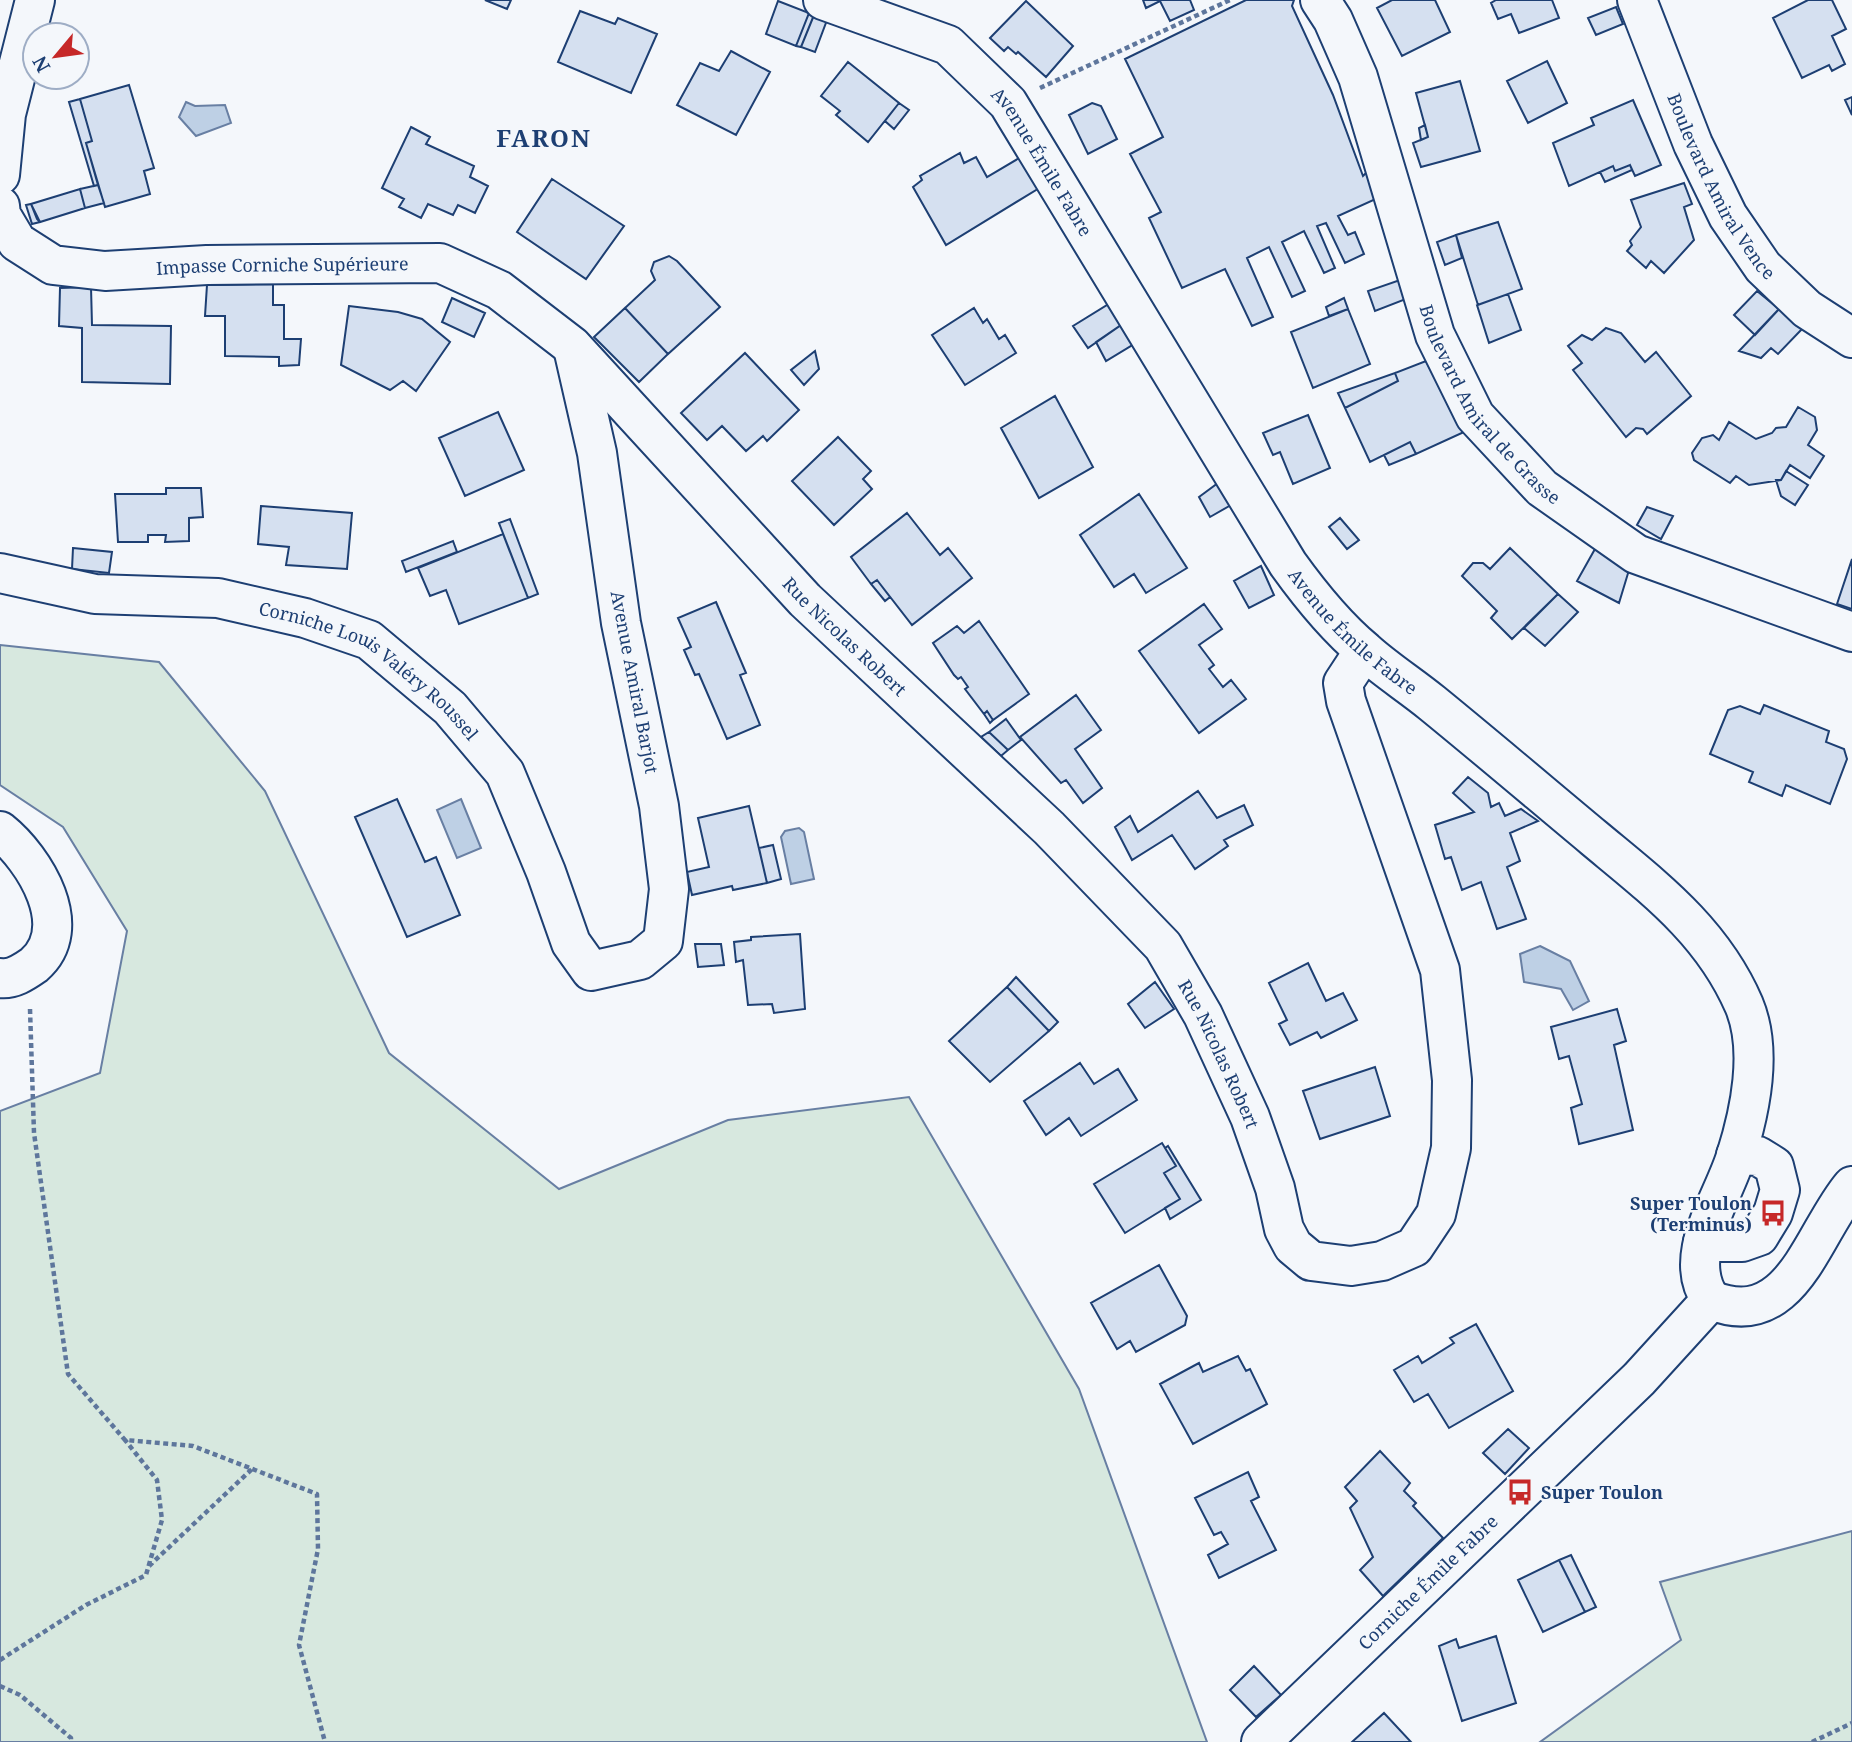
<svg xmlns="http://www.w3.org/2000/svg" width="1852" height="1742" font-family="'Noto Serif',serif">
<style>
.green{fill:#d7e8df;stroke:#687fa3;stroke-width:2}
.water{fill:#bed0e5;stroke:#687fa3;stroke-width:2}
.building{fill:#d5e0f0;stroke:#1d3f73;stroke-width:2}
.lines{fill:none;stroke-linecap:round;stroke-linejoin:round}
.minor-casing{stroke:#1d3f73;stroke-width:42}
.path{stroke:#5e769c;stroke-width:4.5;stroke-dasharray:5 3.5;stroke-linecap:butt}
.minor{stroke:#f4f7fb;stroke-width:38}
.labels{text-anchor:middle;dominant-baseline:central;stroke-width:5;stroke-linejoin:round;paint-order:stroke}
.street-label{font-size:18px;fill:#1d3f73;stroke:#f4f7fb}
.poi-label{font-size:18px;font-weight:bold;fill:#1d3f73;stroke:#f4f7fb;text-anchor:end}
.district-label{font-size:24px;font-weight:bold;letter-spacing:2px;fill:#1d3f73;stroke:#f4f7fb}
</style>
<rect width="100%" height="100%" fill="#f4f7fb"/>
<!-- green -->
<path class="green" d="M 0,645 L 159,662 L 265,791 L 389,1053 L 559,1189 L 728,1120 L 909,1097 L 1079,1389 L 1207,1742 L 0,1742 L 0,1111 L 100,1073 L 127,931 L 63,827 L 0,785 Z
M 1852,1531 L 1852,1742 L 1540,1742 L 1681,1640 L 1660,1582 Z"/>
<!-- water -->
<path class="water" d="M 186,102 L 195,106 L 225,105 L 231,123 L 196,136 L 179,117 Z
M 461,799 L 481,848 L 457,858 L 437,810 Z
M 799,828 L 804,832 L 814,879 L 791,884 L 781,837 L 785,831 Z
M 1540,946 L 1570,961 L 1589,1001 L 1573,1010 L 1561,989 L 1524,982 L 1520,954 Z"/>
<!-- building -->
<path class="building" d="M 485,0 L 511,0 L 507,9 Z
M 1143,0 L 1190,0 L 1194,10 L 1170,21 L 1160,1 L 1146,8 Z
M 1246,0 L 1294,0 L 1292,6 L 1333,95 L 1363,176 L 1370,169 L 1378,198 L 1338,216 L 1348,235 L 1355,232 L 1364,254 L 1345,263 L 1326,223 L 1317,226 L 1335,268 L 1324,273 L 1304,231 L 1282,242 L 1305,291 L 1292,297 L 1269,247 L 1247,258 L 1273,317 L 1252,326 L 1225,269 L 1182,288 L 1149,218 L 1161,212 L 1130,154 L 1163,137 L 1125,59 Z
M 1392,0 L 1435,0 L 1450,32 L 1402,56 L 1377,8 Z
M 1496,0 L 1552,0 L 1559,18 L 1519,33 L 1511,14 L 1498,19 L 1491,3 Z
M 1808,0 L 1832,0 L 1846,29 L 1832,36 L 1845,64 L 1832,71 L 1829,65 L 1802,78 L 1773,18 Z
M 778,1 L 809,13 L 796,46 L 766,34 Z
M 1026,1 L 1073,46 L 1046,77 L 1018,52 L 1016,54 L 1008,47 L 1004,51 L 990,38 Z
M 1616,7 L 1623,24 L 1596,35 L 1588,18 Z
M 580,11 L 615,24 L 618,18 L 657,34 L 631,93 L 558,62 Z
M 809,13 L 814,15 L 801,47 L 796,46 Z
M 814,15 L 827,20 L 815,52 L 801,47 Z
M 731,51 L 770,72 L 736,135 L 677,105 L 700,63 L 719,71 Z
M 1547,61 L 1567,103 L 1528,123 L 1507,81 Z
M 848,62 L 899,103 L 868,142 L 836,115 L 840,111 L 821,96 Z
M 1460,81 L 1480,151 L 1421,167 L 1413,143 L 1428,137 L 1416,93 Z
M 129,85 L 154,168 L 144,171 L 150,194 L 105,207 L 86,143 L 92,141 L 80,99 Z
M 1852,97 L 1852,115 L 1845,100 Z
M 80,99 L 92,141 L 86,143 L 98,185 L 94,186 L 69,102 Z
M 1633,100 L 1661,165 L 1635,176 L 1630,165 L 1615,171 L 1613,166 L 1569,186 L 1553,143 L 1594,125 L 1591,118 Z
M 899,103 L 909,110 L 894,129 L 885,121 Z
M 1092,103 L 1101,106 L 1117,139 L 1088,154 L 1069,115 Z
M 1425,125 L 1428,137 L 1421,140 L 1419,128 Z
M 411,127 L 430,137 L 426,144 L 474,166 L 470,177 L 488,186 L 475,213 L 458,205 L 453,215 L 428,204 L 421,218 L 399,207 L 404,199 L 382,188 Z
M 960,153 L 964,163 L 976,157 L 987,177 L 1021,157 L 1041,187 L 946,245 L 913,187 L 922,180 L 920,176 Z
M 1630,165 L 1632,170 L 1605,182 L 1600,172 L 1613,166 L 1615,171 Z
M 552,179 L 624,226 L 586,279 L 517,232 Z
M 1684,183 L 1692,204 L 1684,207 L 1694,240 L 1664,273 L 1651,261 L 1646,268 L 1627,251 L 1632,245 L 1630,241 L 1641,227 L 1631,200 Z
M 98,185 L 104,203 L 85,208 L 80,189 Z
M 80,189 L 85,208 L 40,222 L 37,219 L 31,204 Z
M 31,204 L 40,222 L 32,224 L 26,205 Z
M 1498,222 L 1522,289 L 1478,305 L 1456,235 Z
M 1456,235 L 1462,258 L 1445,265 L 1437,242 Z
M 669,256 L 677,261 L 720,307 L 668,354 L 625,308 L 655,280 L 651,271 L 654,262 Z
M 1400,280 L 1406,299 L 1375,311 L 1368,291 Z
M 273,284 L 273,305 L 284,305 L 284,339 L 301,339 L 299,365 L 279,366 L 279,357 L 225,356 L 225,316 L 205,316 L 207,285 Z
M 91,287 L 92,325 L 171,326 L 170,384 L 82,382 L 82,328 L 59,326 L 60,288 Z
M 1757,291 L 1779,309 L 1755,335 L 1734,315 Z
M 1508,294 L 1521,330 L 1489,343 L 1477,305 Z
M 452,298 L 485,313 L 474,337 L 442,322 Z
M 1344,298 L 1348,309 L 1329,316 L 1326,307 Z
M 1112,302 L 1124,323 L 1088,348 L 1073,326 Z
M 349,306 L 398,312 L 422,319 L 450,342 L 416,391 L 403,381 L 390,390 L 341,365 Z
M 625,308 L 668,354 L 639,382 L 594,337 Z
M 974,308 L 983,323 L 987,319 L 999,339 L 1005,335 L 1016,353 L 965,385 L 932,335 Z
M 1348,309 L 1370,364 L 1313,388 L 1291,332 Z
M 1779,309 L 1802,329 L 1778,354 L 1771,348 L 1761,358 L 1739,351 Z
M 1124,323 L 1134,344 L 1106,361 L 1096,342 Z
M 1606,328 L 1621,333 L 1645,362 L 1656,352 L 1691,396 L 1647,434 L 1643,429 L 1636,428 L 1626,437 L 1573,370 L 1582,363 L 1568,346 L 1582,335 L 1592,340 Z
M 815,351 L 819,369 L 804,385 L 791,370 Z
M 745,353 L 799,410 L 767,441 L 763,436 L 746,451 L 722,426 L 707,440 L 681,413 Z
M 1426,361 L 1464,432 L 1416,454 L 1410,442 L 1370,462 L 1345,408 L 1398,381 L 1395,373 Z
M 1395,373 L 1398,381 L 1345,408 L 1338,393 Z
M 1055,396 L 1093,467 L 1039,498 L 1001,428 Z
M 1798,407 L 1815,417 L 1817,430 L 1808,445 L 1824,456 L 1810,478 L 1790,465 L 1781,480 L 1749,485 L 1736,476 L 1730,483 L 1694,460 L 1692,453 L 1702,438 L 1713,435 L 1719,440 L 1729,422 L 1756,439 L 1772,433 L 1776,428 L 1786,427 Z
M 498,412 L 524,470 L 465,496 L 439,438 Z
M 1308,415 L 1330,468 L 1293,484 L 1280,452 L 1273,455 L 1263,433 Z
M 838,437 L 871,471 L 863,479 L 872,489 L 834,525 L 792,481 Z
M 1410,442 L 1416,454 L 1389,465 L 1384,455 Z
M 1786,471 L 1808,485 L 1795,505 L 1781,496 L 1776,480 L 1781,480 Z
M 1218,483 L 1231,505 L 1210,517 L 1199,497 Z
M 166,488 L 201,488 L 203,517 L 189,518 L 189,541 L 165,542 L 166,535 L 148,535 L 148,542 L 118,542 L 115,494 L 166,494 Z
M 1139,494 L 1187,568 L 1146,593 L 1134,574 L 1114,587 L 1080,535 Z
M 261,506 L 352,513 L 347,569 L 286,565 L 289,547 L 258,544 Z
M 1647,507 L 1673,516 L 1661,539 L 1637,525 Z
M 907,513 L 940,555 L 948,548 L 972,578 L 912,625 L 877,580 L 871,584 L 851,557 Z
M 1340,518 L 1359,540 L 1347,549 L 1329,527 Z
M 510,519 L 538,594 L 528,598 L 499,523 Z
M 503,534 L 528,598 L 459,624 L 446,590 L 430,596 L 418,568 Z
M 453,541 L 457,552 L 406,572 L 402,561 Z
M 73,548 L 112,552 L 109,573 L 72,569 Z
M 1510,548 L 1558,594 L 1512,639 L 1491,618 L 1497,611 L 1462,576 L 1473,563 L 1483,563 L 1490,569 Z
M 1595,549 L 1629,570 L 1619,603 L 1577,581 Z
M 1852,559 L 1852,609 L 1837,604 Z
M 1261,566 L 1274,595 L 1249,608 L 1234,581 Z
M 877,580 L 890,597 L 885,601 L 871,584 Z
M 1558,594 L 1578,612 L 1545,646 L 1524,628 Z
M 716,602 L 746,673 L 740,675 L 760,725 L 727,739 L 699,674 L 695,675 L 684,650 L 691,647 L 678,618 Z
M 1204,604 L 1222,629 L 1199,645 L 1214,665 L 1209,669 L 1223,687 L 1231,680 L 1246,699 L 1199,733 L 1139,651 Z
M 979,621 L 1029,694 L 993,720 L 987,711 L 984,714 L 965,689 L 968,687 L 961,677 L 958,679 L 954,675 L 933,643 L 957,626 L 964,633 Z
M 1076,695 L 1101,730 L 1075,749 L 1102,788 L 1083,803 L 1066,780 L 1061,783 L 1020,737 Z
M 1764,705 L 1829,731 L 1826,742 L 1844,749 L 1847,759 L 1830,804 L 1786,785 L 1782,796 L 1749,782 L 1753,772 L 1710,754 L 1728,710 L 1740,706 L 1760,714 Z
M 987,711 L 993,720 L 990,723 L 984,714 Z
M 1006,719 L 1021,740 L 1008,750 L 989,732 Z
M 989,732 L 1008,750 L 1001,756 L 981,737 Z
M 1468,777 L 1488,793 L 1491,807 L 1499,803 L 1505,816 L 1521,809 L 1538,821 L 1510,833 L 1520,861 L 1507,867 L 1526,919 L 1497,929 L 1481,882 L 1462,890 L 1451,857 L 1445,859 L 1435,825 L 1474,812 L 1453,793 Z
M 1198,791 L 1217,818 L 1244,805 L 1253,825 L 1224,840 L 1228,846 L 1195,869 L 1172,835 L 1132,860 L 1115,827 L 1130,816 L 1138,832 Z
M 397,799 L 425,862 L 436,857 L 460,915 L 407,937 L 355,817 Z
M 749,806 L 767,883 L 733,890 L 732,886 L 692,895 L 687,872 L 709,867 L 698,818 Z
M 773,845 L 781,879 L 767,883 L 759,848 Z
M 800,934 L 805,1009 L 774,1013 L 772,1004 L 748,1005 L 743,960 L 736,962 L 734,942 L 751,940 L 751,937 Z
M 695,944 L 721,944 L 724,965 L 698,967 Z
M 1308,963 L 1326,1001 L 1343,993 L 1357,1020 L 1321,1038 L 1317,1032 L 1290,1045 L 1279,1024 L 1287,1020 L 1269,983 Z
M 1016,977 L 1058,1022 L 1049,1031 L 1007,987 Z
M 1155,982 L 1174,1009 L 1145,1028 L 1128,1004 Z
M 1007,987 L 1049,1031 L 990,1082 L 949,1041 Z
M 1617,1009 L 1626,1041 L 1614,1045 L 1633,1130 L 1579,1144 L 1571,1108 L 1582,1104 L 1569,1056 L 1559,1059 L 1551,1027 Z
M 1080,1063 L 1094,1084 L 1118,1069 L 1137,1100 L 1081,1136 L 1069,1118 L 1046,1135 L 1024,1101 Z
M 1375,1067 L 1390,1116 L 1320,1139 L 1303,1091 Z
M 1162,1143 L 1176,1166 L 1164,1173 L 1180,1199 L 1125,1233 L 1094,1184 Z
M 1168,1146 L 1201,1200 L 1170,1219 L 1165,1208 L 1180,1199 L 1164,1173 L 1176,1166 L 1165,1148 Z
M 1159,1265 L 1187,1316 L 1185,1325 L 1136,1352 L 1130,1341 L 1117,1349 L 1091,1303 Z
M 1476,1324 L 1513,1391 L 1449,1428 L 1428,1394 L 1414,1402 L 1394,1370 L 1418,1356 L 1422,1363 L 1454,1343 L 1450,1338 Z
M 1238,1356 L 1246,1371 L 1250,1369 L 1267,1404 L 1193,1444 L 1160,1384 L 1199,1363 L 1203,1372 Z
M 1508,1429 L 1529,1448 L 1505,1474 L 1483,1453 Z
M 1380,1451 L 1410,1483 L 1404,1491 L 1416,1503 L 1413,1506 L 1443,1538 L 1383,1596 L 1360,1570 L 1373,1557 L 1350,1508 L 1357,1501 L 1345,1487 Z
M 1248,1472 L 1259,1497 L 1251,1501 L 1276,1550 L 1219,1578 L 1208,1555 L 1228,1544 L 1221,1532 L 1214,1535 L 1195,1498 Z
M 1571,1555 L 1596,1607 L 1585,1612 L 1559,1560 Z
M 1559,1560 L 1585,1612 L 1543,1632 L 1518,1580 Z
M 1496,1636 L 1516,1703 L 1462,1721 L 1439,1646 L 1456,1639 L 1459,1648 Z
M 1254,1666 L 1281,1695 L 1256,1717 L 1230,1690 Z
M 1384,1713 L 1411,1742 L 1352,1742 Z"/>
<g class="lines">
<!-- minor casing -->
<g class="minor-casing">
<g id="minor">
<path id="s1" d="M 823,0 L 948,45 L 1008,103 L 1288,564 C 1311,596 1335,626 1365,651 C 1386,670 1410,685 1432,703 C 1486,747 1540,793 1594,838 C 1654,888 1712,931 1744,1005 C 1763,1050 1750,1112 1736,1156 C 1723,1199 1680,1257 1711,1300"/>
<path id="s2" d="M 1320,0 L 1333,20 L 1358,77 L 1435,335 L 1475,416 L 1542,488 L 1636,554 L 1852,632"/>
<path id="s3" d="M 1637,0 L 1693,144 L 1728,216 L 1763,267 L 1807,309 L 1852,338"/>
<path d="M 0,175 L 6,114 L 35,0"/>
<path id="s4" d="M 0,206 L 1,215 L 17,242 L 53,265 L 105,271 L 207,265 L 440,263 L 499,290 L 572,346 L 805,600 L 1049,828 L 1163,946 L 1203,1015 L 1250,1117 L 1275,1188 L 1284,1229 L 1293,1246 L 1311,1261 L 1351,1266 L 1382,1261 L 1414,1247 L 1436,1214 L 1451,1148 L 1452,1080 L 1440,970 L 1346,701 L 1343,683 L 1364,651"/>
<path id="s5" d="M 0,573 L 95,594 L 218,598 L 305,618 L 369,640 L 450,708 L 505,773 L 546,872 L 571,943 L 591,971 L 640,960 L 663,941 L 669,889 L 659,806 L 621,623 L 597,453 L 573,348"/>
<path d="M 0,831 C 35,859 77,928 34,965 C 24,972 12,980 0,978"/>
<path d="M 1703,1242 L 1742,1242 L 1759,1236 L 1773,1213 L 1780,1190 L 1774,1166 L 1758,1156 L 1736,1155"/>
<path d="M 1711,1300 C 1792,1333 1812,1233 1852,1186"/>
<path id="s6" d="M 1261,1742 L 1639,1379 L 1711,1300"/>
</g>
</g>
<!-- path -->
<path class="path" d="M 1040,88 L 1230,0
M 30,1009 L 34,1133 L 68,1374 L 125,1440 L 193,1446 L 317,1494 L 318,1549 L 299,1645 L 325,1742
M 149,1566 L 252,1469
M 0,1660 L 86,1605 L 146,1575 L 162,1520 L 157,1480 L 125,1440
M 0,1686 L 20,1695 L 71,1738 L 71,1742
M 1812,1742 L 1852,1723"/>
<!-- minor -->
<use href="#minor" class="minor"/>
</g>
<!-- icons -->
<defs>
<g id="bus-bare" transform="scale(2.1)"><path d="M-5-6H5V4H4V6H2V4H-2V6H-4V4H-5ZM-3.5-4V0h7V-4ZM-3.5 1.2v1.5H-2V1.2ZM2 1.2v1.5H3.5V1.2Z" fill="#c62828" stroke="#f4f7fb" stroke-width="2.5" paint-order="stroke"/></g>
</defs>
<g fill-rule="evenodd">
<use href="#bus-bare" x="1773" y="1213"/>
<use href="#bus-bare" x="1520" y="1492"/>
</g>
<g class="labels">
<!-- street labels -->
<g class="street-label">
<text stroke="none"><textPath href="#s1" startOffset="284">Avenue Émile Fabre</textPath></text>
<text stroke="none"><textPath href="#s3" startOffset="205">Boulevard Amiral Vence</textPath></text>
<text stroke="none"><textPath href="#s4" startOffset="313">Impasse Corniche Supérieure</textPath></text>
<text stroke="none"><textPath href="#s2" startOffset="444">Boulevard Amiral de Grasse</textPath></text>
<text stroke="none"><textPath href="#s1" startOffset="850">Avenue Émile Fabre</textPath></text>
<text stroke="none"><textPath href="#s4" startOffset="1026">Rue Nicolas Robert</textPath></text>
<text stroke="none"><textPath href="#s5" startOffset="392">Corniche Louis Valéry Roussel</textPath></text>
<text transform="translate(635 682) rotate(79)">Avenue Amiral Barjot</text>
<text stroke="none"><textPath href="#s4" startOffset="1592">Rue Nicolas Robert</textPath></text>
<text stroke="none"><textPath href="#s6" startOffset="231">Corniche Émile Fabre</textPath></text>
</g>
<!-- poi labels -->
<g class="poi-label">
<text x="1752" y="1203">Super Toulon<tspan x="1752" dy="21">(Terminus)</tspan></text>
<text x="1541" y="1492" text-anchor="start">Super Toulon</text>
</g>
<!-- district labels -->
<g class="district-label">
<text x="544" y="137">FARON</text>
</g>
</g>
<!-- north arrow -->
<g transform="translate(56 56) rotate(241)"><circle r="33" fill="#f4f7fb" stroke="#9eadc5" stroke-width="2"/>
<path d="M0-5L12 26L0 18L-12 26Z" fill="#c62828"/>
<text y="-10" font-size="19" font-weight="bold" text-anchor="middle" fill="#1d3f73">N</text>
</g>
</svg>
